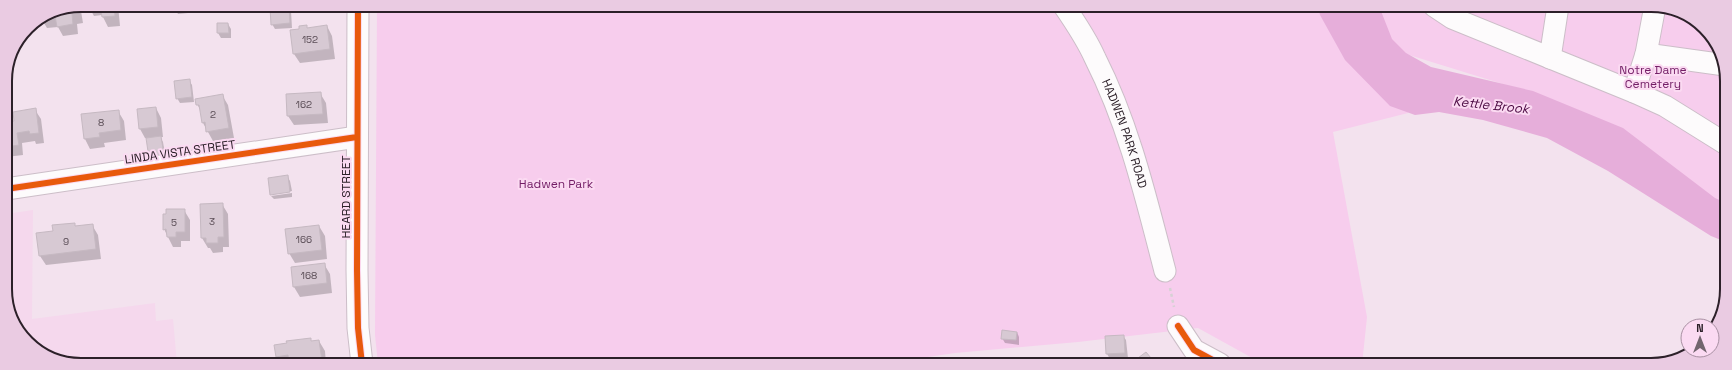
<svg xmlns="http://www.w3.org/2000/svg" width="1732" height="370" font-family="'Space Grotesk',sans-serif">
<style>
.built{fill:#f5d8ed}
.green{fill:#f7cded}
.water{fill:#e6aeda}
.shadow{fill:#0003}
.building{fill:#d7c9d3;stroke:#c6b9c2}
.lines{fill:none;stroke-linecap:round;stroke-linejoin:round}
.minor-casing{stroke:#ccbec8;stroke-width:23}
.path{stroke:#d6d1d4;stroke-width:2.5;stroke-dasharray:3 3;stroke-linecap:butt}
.minor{stroke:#fdfbfc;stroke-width:21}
.cycleway-casing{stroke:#fbdaf2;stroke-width:8}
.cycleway{stroke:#e8590c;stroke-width:6}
.labels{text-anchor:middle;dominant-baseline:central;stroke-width:4;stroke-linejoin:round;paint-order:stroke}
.number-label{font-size:10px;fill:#5a4d56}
.park-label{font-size:12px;fill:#731e66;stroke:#fbdaf2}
.street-label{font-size:12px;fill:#2c2029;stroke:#fbdaf2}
.water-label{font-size:13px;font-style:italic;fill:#4d0c44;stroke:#fbdaf2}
.rim{fill:none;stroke:#2c2029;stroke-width:2}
</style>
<rect width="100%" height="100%" fill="#f3e2ee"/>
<!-- built -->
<path class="built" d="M 33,210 L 32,319 L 155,303 L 156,321 L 173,319 L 177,364 L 67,364 L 27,343 L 7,304 L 6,214 Z"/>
<!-- green -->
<path class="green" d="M 377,5 L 1665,6 L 1705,27 L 1725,66 L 1726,205 L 1506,85 L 1406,54 L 1408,113 L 1333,132 L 1367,317 L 1362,365 L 1265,365 L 1198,328 L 1078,342 L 955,353 L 880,364 L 378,364 L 375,335 Z"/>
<!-- water -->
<path class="water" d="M 1318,6 L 1379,6 L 1392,39 L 1406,53 L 1431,67 L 1533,91 L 1623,128 L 1715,198 L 1726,203 L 1726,242 L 1711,236 L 1608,171 L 1547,138 L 1483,120 L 1439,112 L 1415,115 L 1390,106 L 1345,60 L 1320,15 Z"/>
<!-- shadow -->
<path class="shadow" d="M 80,5 L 83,23 L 77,24 L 78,34 L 63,36 L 58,27 L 47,28 L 41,18 L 52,11 Z
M 88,5 L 118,5 L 120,26 L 108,27 L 102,15 L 94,16 Z
M 173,5 L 188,5 L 188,13 L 178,14 Z
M 288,6 L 291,11 L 292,28 L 275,29 L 272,24 Z
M 228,24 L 231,29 L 231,38 L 221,38 L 218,33 Z
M 306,26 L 308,29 L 327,26 L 332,36 L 335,59 L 300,63 L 294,54 L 300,30 Z
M 189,80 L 192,85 L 194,102 L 180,103 L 177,98 Z
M 320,93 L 326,103 L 328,123 L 294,125 L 288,116 Z
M 222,95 L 228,105 L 234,138 L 213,141 L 203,123 L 201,111 L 197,104 Z
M 156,108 L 161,118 L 163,137 L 160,137 L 163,142 L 166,160 L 147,138 L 145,138 L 140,129 Z
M 35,110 L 41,119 L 44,143 L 36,144 L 35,141 L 22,143 L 23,155 L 6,157 L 5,123 L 15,122 Z
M 118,111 L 124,121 L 126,140 L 104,143 L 105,147 L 90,149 L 85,139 L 82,115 Z
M 287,176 L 290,181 L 292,191 L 271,194 L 271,195 L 269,179 Z
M 292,193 L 292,197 L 274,199 L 271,196 Z
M 222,204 L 228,214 L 229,247 L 223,247 L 223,252 L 213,253 L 210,248 L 208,248 L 202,238 Z
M 184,210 L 190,220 L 190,241 L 181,241 L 181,247 L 173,247 L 164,229 Z
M 74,224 L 76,227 L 92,225 L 98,235 L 101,259 L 46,265 L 40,256 L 54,232 Z
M 319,226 L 325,236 L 327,259 L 295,263 L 289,253 Z
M 324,264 L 330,274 L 332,293 L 300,297 L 294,287 L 292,268 Z
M 1017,332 L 1019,337 L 1019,345 L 1005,343 L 1002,338 Z
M 1123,336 L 1126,340 L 1128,358 L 1110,359 L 1107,354 L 1106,337 Z
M 310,339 L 312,342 L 319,341 L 325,351 L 326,364 L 281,364 L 276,356 Z
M 1146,353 L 1155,364 L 1132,364 Z"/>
<!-- building -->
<path class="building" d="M 87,5 L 114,5 L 115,16 L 102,17 L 100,5 L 88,6 Z
M 289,5 L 290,23 L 271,25 L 270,7 Z
M 77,6 L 78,13 L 72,14 L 73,24 L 57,27 L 55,16 L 40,19 L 52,11 Z
M 217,23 L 228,23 L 229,33 L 217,33 Z
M 307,25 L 307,28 L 327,25 L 330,49 L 293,54 L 290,30 L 299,29 L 299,26 Z
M 190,79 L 192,97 L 176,99 L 174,81 Z
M 321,92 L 323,114 L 287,116 L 286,94 Z
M 223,94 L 229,128 L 206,132 L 205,122 L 202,123 L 199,105 L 196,105 L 195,99 Z
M 156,107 L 158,127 L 139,129 L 137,109 Z
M 36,108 L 39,133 L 30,134 L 29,131 L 17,133 L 19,145 L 6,147 L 5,122 L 14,121 L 13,112 Z
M 119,110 L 121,130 L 99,133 L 100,137 L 84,139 L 81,114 Z
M 161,136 L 164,155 L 149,158 L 146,138 Z
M 288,175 L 290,192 L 270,195 L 268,178 Z
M 223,203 L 224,237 L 218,237 L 218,243 L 206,243 L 206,238 L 201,238 L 200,204 Z
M 166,209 L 185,209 L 185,232 L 176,232 L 176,237 L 167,237 L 166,229 L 163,230 L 163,214 L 166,214 Z
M 75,223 L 75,226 L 93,224 L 96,249 L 39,256 L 36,233 L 53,231 L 52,225 Z
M 319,225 L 322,250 L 288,254 L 285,229 Z
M 325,263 L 327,283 L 293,287 L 291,267 Z
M 1002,330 L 1017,332 L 1016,340 L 1001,339 Z
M 1124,335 L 1125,353 L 1106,354 L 1105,336 Z
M 311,338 L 311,341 L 319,340 L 322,361 L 314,362 L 315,364 L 289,364 L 288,355 L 276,357 L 274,345 L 287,343 L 286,341 Z
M 1146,352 L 1156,364 L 1130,364 Z"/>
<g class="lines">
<!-- minor casing -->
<g class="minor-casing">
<g id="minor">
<path d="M 358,5 L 357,270 L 358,328 L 362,364"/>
<path id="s1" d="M 1064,6 C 1075,22 1087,40 1095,58 C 1129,125 1146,198 1165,271"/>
<path d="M 1434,6 L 1452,18 L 1634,92 L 1646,54 L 1725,65"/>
<path d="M 1646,54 L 1655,6"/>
<path d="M 1550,58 L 1558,6"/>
<path d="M 1634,92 L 1665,106 L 1726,144"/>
<path d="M 6,189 L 357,137"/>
<path d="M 1178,326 L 1194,350 L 1220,364"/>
</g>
</g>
<!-- path -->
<path class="path" d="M 1170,288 L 1174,307"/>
<!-- minor -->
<use href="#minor" class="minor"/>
<!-- cycleway casing -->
<g class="cycleway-casing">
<path id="cycleway" d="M 358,5 L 357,270 L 358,328 L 362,364
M 6,189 L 357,137
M 1178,326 L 1194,350 L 1220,364"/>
</g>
<!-- cycleway -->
<use href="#cycleway" class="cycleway"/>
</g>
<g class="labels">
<!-- number labels -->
<g class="number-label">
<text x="310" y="39">152</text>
<text x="304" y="104">162</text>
<text x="213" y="114">2</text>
<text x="101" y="122">8</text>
<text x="212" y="221">3</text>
<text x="174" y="222">5</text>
<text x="304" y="239">166</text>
<text x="66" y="241">9</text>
<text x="309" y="275">168</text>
</g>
<!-- park labels -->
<g class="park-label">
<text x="1653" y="70">Notre Dame<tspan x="1653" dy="14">Cemetery</tspan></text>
<text x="556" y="184">Hadwen Park</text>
</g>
<!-- street labels -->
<g class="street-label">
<text stroke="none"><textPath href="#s1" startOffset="142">HADWEN PARK ROAD</textPath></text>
<text transform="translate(180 152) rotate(-8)">LINDA VISTA STREET</text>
<text transform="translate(346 197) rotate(-90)">HEARD STREET</text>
</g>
<!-- water labels -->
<g class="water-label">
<text transform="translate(1491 105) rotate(6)">Kettle Brook</text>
</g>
</g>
<!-- crop -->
<path d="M0 0H1732V370H0ZM81 12H1651A69 69 0 0 1 1720 81V289A69 69 0 0 1 1651 358H81A69 69 0 0 1 12 289V81A69 69 0 0 1 81 12Z" fill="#eacbe2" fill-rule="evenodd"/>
<path class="rim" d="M81 12H1651A69 69 0 0 1 1720 81V289A69 69 0 0 1 1651 358H81A69 69 0 0 1 12 289V81A69 69 0 0 1 81 12Z"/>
<!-- north arrow -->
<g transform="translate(1700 338)"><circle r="19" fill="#fbdaf2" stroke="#a890a2"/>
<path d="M0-3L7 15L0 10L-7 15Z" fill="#72646e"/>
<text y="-6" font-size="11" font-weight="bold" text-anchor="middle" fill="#2c2029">N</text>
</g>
</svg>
